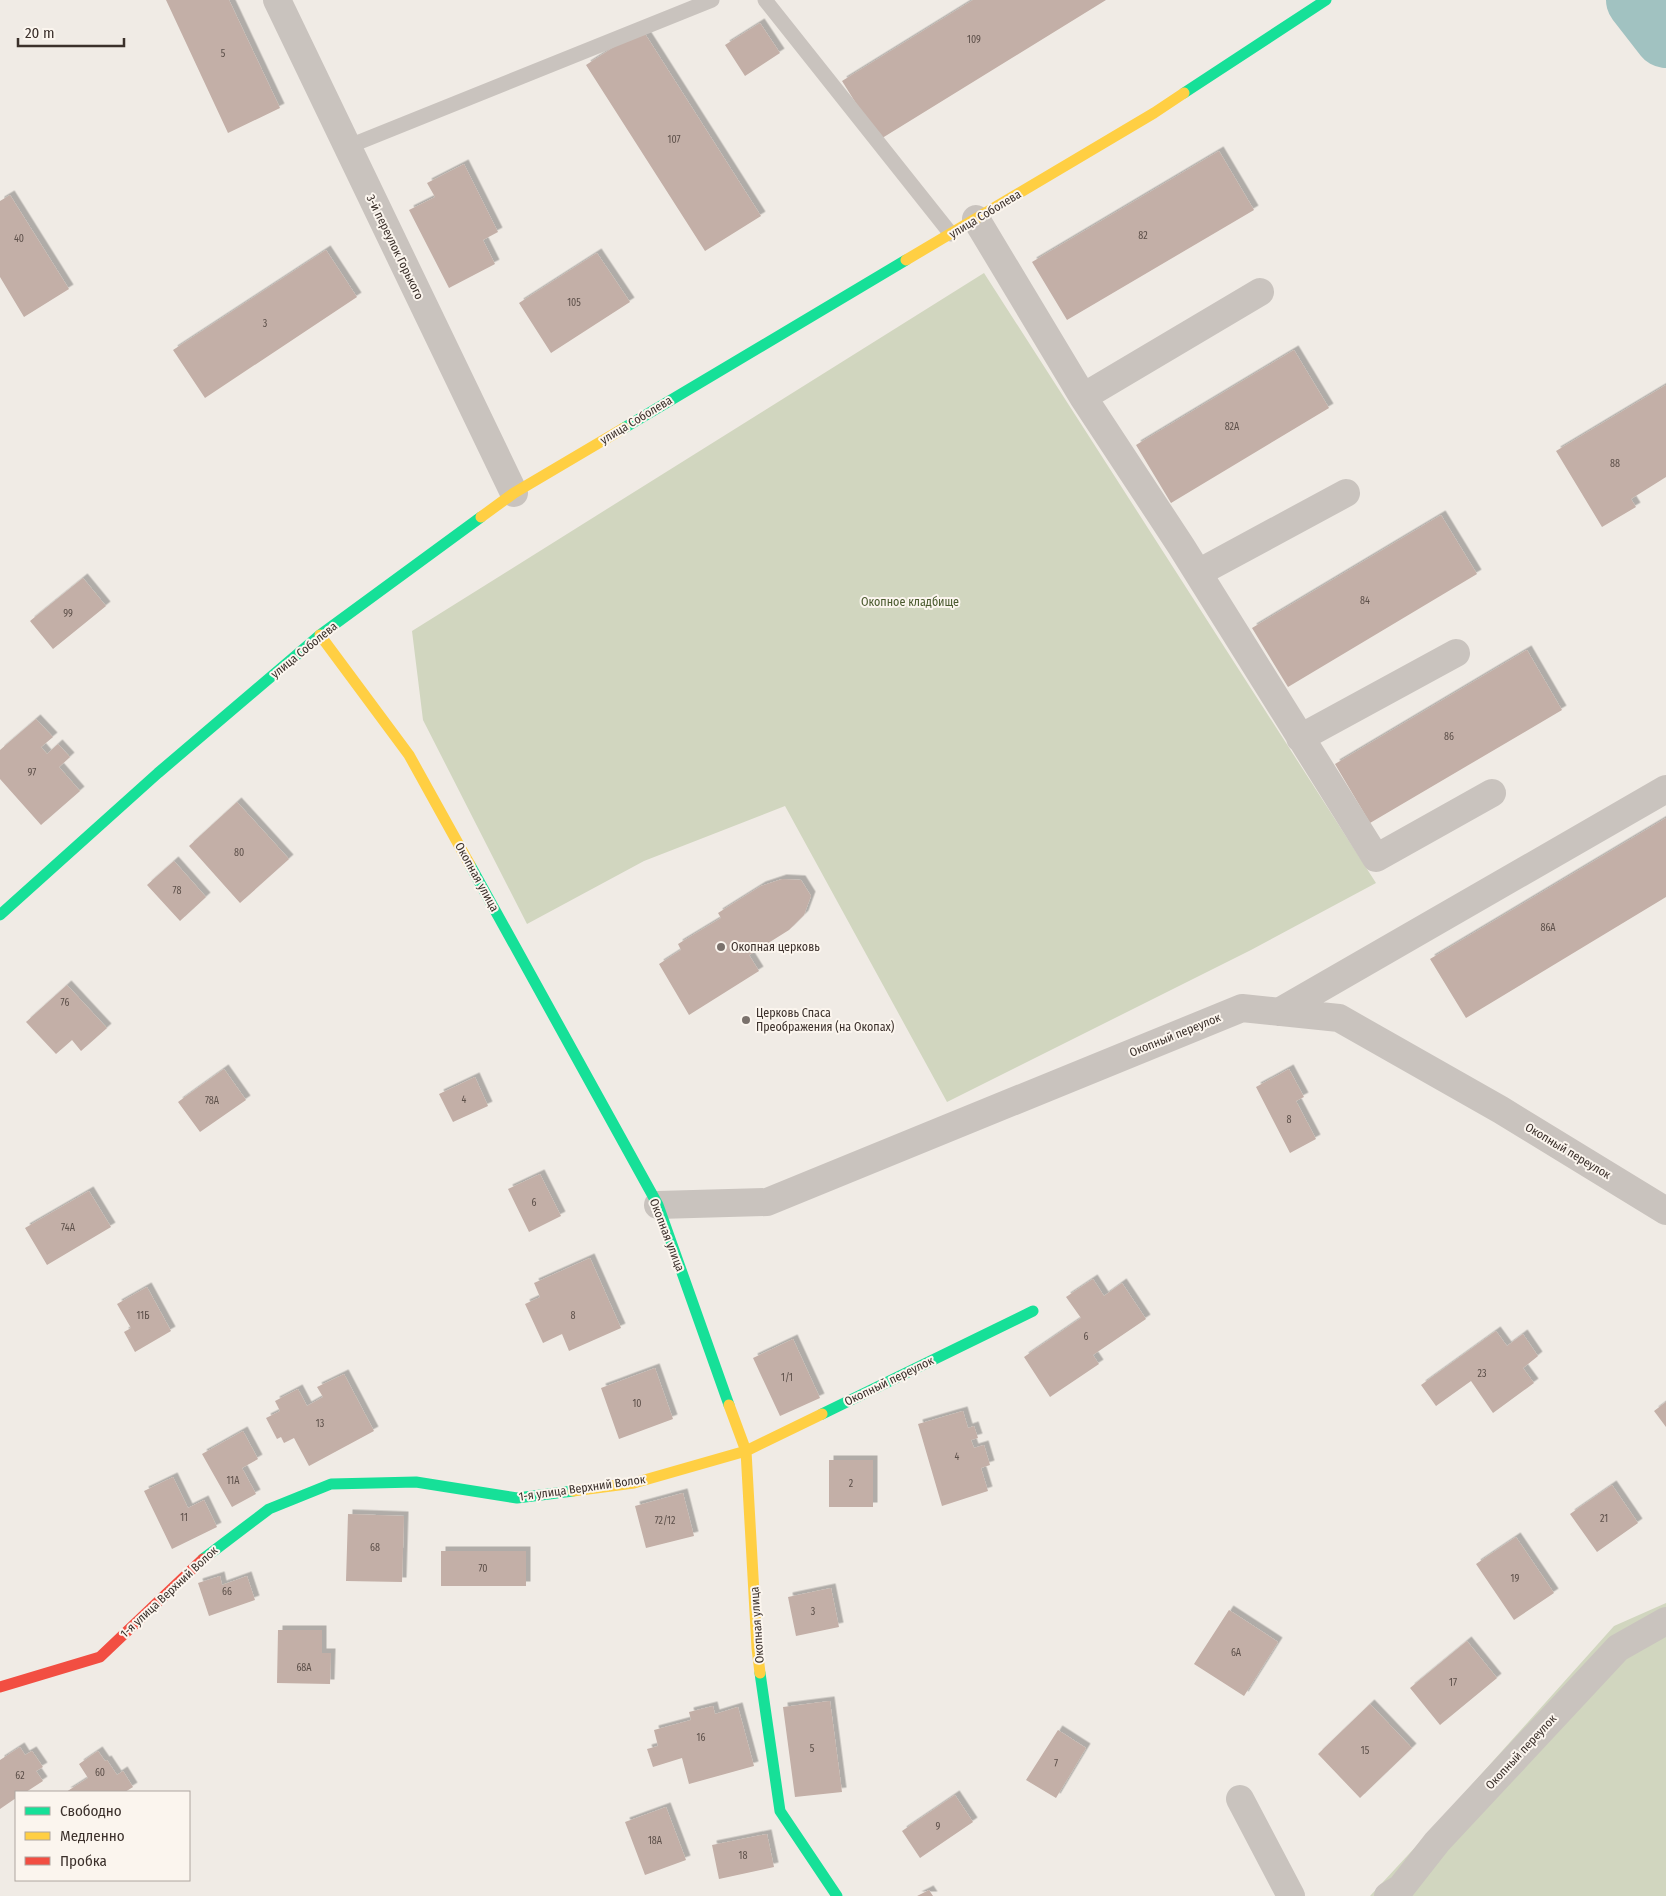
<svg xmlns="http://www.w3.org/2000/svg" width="1666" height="1896" font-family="'Fira Sans Condensed',sans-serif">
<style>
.green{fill:#d1d6bf}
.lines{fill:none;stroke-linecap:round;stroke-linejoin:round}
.river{stroke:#a1c2c1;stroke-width:64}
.building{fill:#c3afa7;filter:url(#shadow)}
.lane{stroke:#c9c3be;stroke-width:15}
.street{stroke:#c9c3be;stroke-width:28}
.fast{stroke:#16e098;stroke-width:11}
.slow{stroke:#ffcf43;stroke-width:11}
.jam{stroke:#f24e42;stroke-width:11}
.poi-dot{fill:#7a716c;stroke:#fbf5ee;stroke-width:2}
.labels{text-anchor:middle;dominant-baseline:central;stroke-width:4;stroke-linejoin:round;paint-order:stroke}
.number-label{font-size:10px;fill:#5d504a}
.street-label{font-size:12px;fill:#3b302b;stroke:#fbf5ee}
.park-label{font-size:12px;fill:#4a5a2e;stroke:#fbf5ee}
.poi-label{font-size:12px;fill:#3b302b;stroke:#fbf5ee;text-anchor:start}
</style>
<defs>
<filter id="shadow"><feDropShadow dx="4.5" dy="-4.5" stdDeviation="0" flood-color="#0004"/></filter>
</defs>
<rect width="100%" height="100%" fill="#f0ebe5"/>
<!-- green -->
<path class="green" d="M 984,273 L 1376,883 L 1251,950 L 947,1102 L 785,806 L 644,861 L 527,924 L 423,720 L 412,631 Z
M 1666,1603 L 1666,1896 L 1370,1896 L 1433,1828 L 1614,1626 Z"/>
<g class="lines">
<!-- river -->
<path class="river" d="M 1638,0 L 1666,36"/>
</g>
<!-- building -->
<path class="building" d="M 166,0 L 229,0 L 280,108 L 228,133 Z
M 973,0 L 1106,0 L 879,140 L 842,81 Z
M 760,23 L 780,53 L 745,76 L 725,45 Z
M 642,29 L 761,216 L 705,251 L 586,65 Z
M 1219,151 L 1254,210 L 1067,320 L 1032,262 Z
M 464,164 L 498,232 L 483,240 L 495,264 L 449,288 L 409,210 L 435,197 L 427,183 Z
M 10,195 L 69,289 L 24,317 L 0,277 L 0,201 Z
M 326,250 L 357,297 L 205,398 L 173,350 Z
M 597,253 L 630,302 L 551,353 L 519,303 Z
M 1294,350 L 1329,408 L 1171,503 L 1136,445 Z
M 1666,385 L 1666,477 L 1631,499 L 1636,507 L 1602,527 L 1556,451 Z
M 1441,515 L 1477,574 L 1288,687 L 1252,628 Z
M 83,578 L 106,606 L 53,649 L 30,621 Z
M 1527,650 L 1562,710 L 1370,823 L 1335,764 Z
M 36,719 L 53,737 L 41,747 L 47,754 L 58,744 L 70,757 L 59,767 L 80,791 L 41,825 L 0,779 L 0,750 Z
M 237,802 L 289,859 L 240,903 L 189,846 Z
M 1666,818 L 1666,897 L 1466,1018 L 1430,959 Z
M 174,861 L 206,897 L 180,921 L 147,885 Z
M 782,879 L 801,880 L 811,896 L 804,915 L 789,930 L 749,955 L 759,971 L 689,1015 L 659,964 L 681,950 L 678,944 L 721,918 L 718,913 L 761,886 Z
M 67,985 L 107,1028 L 81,1051 L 72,1040 L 56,1054 L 26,1022 Z
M 224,1069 L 246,1100 L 200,1132 L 178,1102 Z
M 1289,1069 L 1304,1097 L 1296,1101 L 1316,1139 L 1290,1153 L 1256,1087 Z
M 475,1077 L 488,1106 L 453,1122 L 439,1094 Z
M 540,1174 L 561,1216 L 529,1232 L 508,1189 Z
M 89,1191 L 111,1227 L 47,1265 L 25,1228 Z
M 590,1258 L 621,1328 L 569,1351 L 562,1334 L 543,1343 L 525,1304 L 540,1297 L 534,1283 Z
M 1093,1279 L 1104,1296 L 1122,1283 L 1146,1319 L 1093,1355 L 1099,1364 L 1050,1397 L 1024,1357 L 1081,1318 L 1066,1297 Z
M 147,1287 L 171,1331 L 135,1352 L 124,1332 L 131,1328 L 117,1304 Z
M 1496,1331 L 1507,1346 L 1523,1334 L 1538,1356 L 1523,1368 L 1534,1383 L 1493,1413 L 1471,1381 L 1436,1406 L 1421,1385 Z
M 793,1339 L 820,1398 L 780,1416 L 753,1358 Z
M 655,1368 L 673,1419 L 619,1439 L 601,1388 Z
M 344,1374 L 374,1431 L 309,1466 L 294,1438 L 284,1443 L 281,1437 L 277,1439 L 266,1418 L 280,1411 L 275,1401 L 298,1389 L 307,1406 L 323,1397 L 317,1387 Z
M 1666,1402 L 1666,1427 L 1654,1411 Z
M 963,1411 L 968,1428 L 974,1426 L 978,1438 L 971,1440 L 974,1448 L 984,1445 L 990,1465 L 981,1468 L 988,1491 L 942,1506 L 918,1424 Z
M 243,1431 L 258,1459 L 242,1468 L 256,1494 L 232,1507 L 202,1454 Z
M 829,1460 L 873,1460 L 873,1507 L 829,1507 Z
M 173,1477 L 188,1508 L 204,1500 L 217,1527 L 172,1549 L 144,1491 Z
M 1612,1485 L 1638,1523 L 1597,1552 L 1570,1514 Z
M 683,1493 L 694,1536 L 646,1548 L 635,1506 Z
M 348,1514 L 404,1516 L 402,1582 L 346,1581 Z
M 1516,1537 L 1554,1593 L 1514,1620 L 1476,1564 Z
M 441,1551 L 526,1551 L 526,1586 L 441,1586 Z
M 220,1576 L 222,1585 L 247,1576 L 255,1600 L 209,1616 L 198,1583 Z
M 831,1588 L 839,1627 L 796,1636 L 788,1597 Z
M 1229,1610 L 1278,1642 L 1244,1696 L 1194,1664 Z
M 278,1630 L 322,1630 L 322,1653 L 331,1653 L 330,1684 L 277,1683 Z
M 1467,1641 L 1497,1678 L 1440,1725 L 1410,1688 Z
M 830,1701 L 842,1792 L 795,1797 L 783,1707 Z
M 1370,1704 L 1412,1748 L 1360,1798 L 1318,1754 Z
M 713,1706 L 715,1714 L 738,1707 L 754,1766 L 689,1784 L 682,1758 L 653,1767 L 647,1749 L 658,1746 L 654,1730 L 691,1720 L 689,1712 Z
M 1058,1730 L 1086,1748 L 1056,1798 L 1026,1780 Z
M 20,1747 L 25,1755 L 32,1751 L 43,1767 L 36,1771 L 43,1781 L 26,1792 L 16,1792 L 16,1798 L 0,1809 L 0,1760 Z
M 98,1751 L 105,1761 L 107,1760 L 117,1775 L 123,1771 L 133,1787 L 125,1792 L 66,1792 L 88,1778 L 79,1764 Z
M 955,1795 L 973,1822 L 920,1858 L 902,1831 Z
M 666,1807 L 686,1860 L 645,1875 L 625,1822 Z
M 767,1834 L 774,1867 L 719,1879 L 712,1845 Z
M 929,1890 L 933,1896 L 917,1896 Z"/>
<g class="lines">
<!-- lane -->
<path class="lane" d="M 765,0 L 951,234
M 347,147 L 712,0"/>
<!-- street -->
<path class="street" d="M 277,0 L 514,493
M 976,219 L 1083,397 L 1181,546 L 1376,858 L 1492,793
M 1083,397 L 1260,292
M 1198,573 L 1346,493
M 1300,738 L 1456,653
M 1279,1012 L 1666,789
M 658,1205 L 767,1202 L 1242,1008 L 1339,1018 L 1501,1110 L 1666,1211
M 1240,1799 L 1291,1896
M 1388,1896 L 1401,1888 L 1437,1842 L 1618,1648 L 1666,1621"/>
<!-- fast -->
<path class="fast" d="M 1184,93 L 1326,0
M 624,428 L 906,260
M 470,865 L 658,1205 L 729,1405
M 0,915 L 158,773 L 320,635 L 481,517
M 822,1414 L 1033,1311
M 203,1559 L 269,1509 L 331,1484 L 416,1482 L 517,1498 L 573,1491
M 760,1673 L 780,1811 L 837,1896"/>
<!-- slow -->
<path class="slow" d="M 906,260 L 1154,113 L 1184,93
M 481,517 L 514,493 L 624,428
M 320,635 L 409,755 L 470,865
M 729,1405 L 746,1451 L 757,1648 L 760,1673
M 573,1491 L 634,1483 L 746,1451 L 822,1414"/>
<!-- jam -->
<path class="jam" d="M 0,1687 L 100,1657 L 203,1559"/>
</g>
<!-- markers -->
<g class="poi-dot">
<circle cx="721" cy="947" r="5"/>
<circle cx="746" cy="1020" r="5"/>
</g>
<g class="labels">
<!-- number labels -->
<g class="number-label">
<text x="974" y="40">109</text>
<text x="223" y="54">5</text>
<text x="674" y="140">107</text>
<text x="1143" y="236">82</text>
<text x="19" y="239">40</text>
<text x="574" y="303">105</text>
<text x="265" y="324">3</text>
<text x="1232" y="427">82А</text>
<text x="1615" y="464">88</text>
<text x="1365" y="601">84</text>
<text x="68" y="614">99</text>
<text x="1449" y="737">86</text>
<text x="32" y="773">97</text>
<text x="239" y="853">80</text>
<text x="177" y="891">78</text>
<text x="1548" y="928">86А</text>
<text x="65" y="1003">76</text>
<text x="464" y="1100">4</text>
<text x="212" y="1101">78А</text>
<text x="1289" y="1120">8</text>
<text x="534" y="1203">6</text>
<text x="68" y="1228">74А</text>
<text x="143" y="1316">11Б</text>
<text x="573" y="1316">8</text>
<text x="1086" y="1337">6</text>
<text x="1482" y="1374">23</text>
<text x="787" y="1378">1/1</text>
<text x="637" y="1404">10</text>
<text x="320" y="1424">13</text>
<text x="957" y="1457">4</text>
<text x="233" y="1481">11А</text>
<text x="851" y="1484">2</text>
<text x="184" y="1518">11</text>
<text x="1604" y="1519">21</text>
<text x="665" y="1521">72/12</text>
<text x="375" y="1548">68</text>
<text x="483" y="1569">70</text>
<text x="1515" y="1579">19</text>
<text x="227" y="1592">66</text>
<text x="813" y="1612">3</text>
<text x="1236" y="1653">6А</text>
<text x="304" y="1668">68А</text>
<text x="1453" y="1683">17</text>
<text x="701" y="1738">16</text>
<text x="812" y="1749">5</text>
<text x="1365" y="1751">15</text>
<text x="1056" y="1764">7</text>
<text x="100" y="1773">60</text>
<text x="20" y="1776">62</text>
<text x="938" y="1827">9</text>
<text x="655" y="1841">18А</text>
<text x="743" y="1856">18</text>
</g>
<!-- street labels -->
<g class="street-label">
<text transform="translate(985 214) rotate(-31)">улица Соболева</text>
<text transform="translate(395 247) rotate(64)">3-й переулок Горького</text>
<text transform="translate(636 420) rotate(-31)">улица Соболева</text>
<text transform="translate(304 650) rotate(-39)">улица Соболева</text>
<text transform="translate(477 877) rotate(61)">Окопная улица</text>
<text transform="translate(1175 1035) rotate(-22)">Окопный переулок</text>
<text transform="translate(1568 1151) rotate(31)">Окопный переулок</text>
<text transform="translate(667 1235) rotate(69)">Окопная улица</text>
<text transform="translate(889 1381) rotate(-26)">Окопный переулок</text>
<text transform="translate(582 1488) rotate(-8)">1-я улица Верхний Волок</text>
<text transform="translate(169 1592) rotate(-43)">1-я улица Верхний Волок</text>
<text transform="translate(757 1625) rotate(-94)">Окопная улица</text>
<text transform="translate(1521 1752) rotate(-47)">Окопный переулок</text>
</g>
<!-- park labels -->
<g class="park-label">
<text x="910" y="602">Окопное кладбище</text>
</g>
<!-- poi labels -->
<g class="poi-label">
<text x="731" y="947">Окопная церковь</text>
<text x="756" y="1013">Церковь Спаса<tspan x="756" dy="14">Преображения (на Окопах)</tspan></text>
</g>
</g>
<!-- legend -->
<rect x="15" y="1791" width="175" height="90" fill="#fbf5ee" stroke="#aea6a0"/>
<rect x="25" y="1807" width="25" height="8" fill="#16e098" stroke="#aea6a0"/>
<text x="60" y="1816" font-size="15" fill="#3b302b">Свободно</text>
<rect x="25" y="1832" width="25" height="8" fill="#ffcf43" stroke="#aea6a0"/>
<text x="60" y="1841" font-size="15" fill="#3b302b">Медленно</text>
<rect x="25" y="1857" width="25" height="8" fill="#f24e42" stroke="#aea6a0"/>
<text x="60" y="1866" font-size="15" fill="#3b302b">Пробка</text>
<!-- scale -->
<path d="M18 38v8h106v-8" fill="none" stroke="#3b302b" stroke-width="2.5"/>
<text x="25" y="38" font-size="15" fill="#3b302b" stroke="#fbf5ee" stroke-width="4" paint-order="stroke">20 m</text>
</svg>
